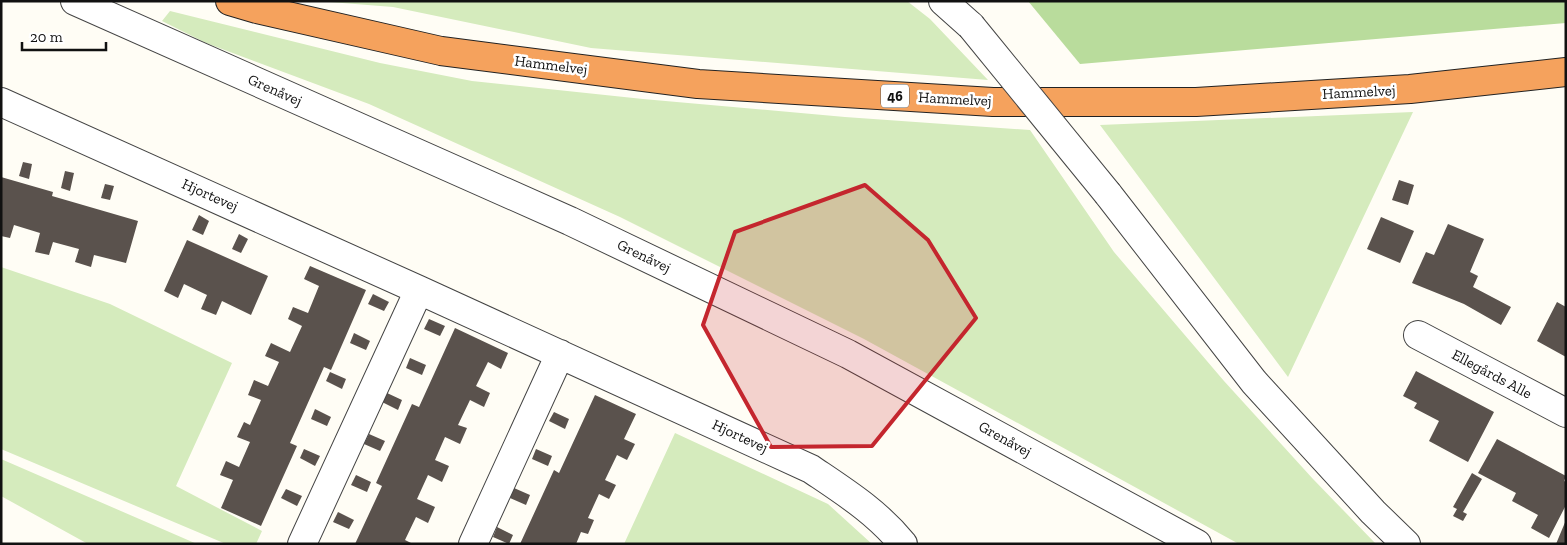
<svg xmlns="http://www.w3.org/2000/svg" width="1567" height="545" font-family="'Zilla Slab',serif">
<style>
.green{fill:#d5ebbd}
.forest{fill:#b9dc9c}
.building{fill:#5a524d}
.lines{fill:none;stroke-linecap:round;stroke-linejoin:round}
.minor-casing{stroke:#444;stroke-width:30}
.highway-casing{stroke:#222;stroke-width:30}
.minor{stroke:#fff;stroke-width:28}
.highway{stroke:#f5a25d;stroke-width:28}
.minor-bridge-casing{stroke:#444;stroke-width:30;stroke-linecap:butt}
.minor-bridge{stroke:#fff;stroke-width:28}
.marked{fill:#c4262e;fill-opacity:0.2;stroke:#c4262e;stroke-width:4;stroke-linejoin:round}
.labels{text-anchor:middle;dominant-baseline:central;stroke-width:5;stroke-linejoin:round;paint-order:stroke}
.shield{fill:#fff;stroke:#585858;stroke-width:1}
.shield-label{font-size:14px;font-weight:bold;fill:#111}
.street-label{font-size:15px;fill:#111;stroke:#fff}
</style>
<rect width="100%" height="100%" fill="#fffdf5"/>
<!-- green -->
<path class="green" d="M 317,1 L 907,1 L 930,19 L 988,80 L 591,48 L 393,7 Z
M 170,11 L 380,63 L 472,81 L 643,99 L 845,117 L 1030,130 L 1114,252 L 1224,381 L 1313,479 L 1376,544 L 1239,544 L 864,339 L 620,217 L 369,104 L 206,43 L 162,21 Z
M 1413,112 L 1288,377 L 1100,125 Z
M 1,267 L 110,304 L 232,363 L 176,486 L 262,531 L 256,544 L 226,544 L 1,449 Z
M 675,433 L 828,504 L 872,544 L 624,544 Z
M 1,459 L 197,544 L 88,544 L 1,496 Z"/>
<!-- forest -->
<path class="forest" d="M 1028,1 L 1566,1 L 1566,23 L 1080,64 Z"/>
<!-- building -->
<path class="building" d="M 23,162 L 32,164 L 29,179 L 19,176 Z
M 65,171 L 74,173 L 70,191 L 61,188 Z
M 1,177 L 53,192 L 52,196 L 138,221 L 126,263 L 94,255 L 91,267 L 75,262 L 79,249 L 53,242 L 49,255 L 35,252 L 40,233 L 14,225 L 10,238 L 1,236 Z
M 1399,180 L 1414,185 L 1408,205 L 1392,200 Z
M 105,184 L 114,186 L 110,200 L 101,198 Z
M 199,215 L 209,221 L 203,235 L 192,230 Z
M 1381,217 L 1414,231 L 1400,263 L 1367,249 Z
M 1448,224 L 1484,239 L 1470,272 L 1478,276 L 1473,287 L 1511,307 L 1501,325 L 1464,304 L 1412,283 L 1426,252 L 1434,255 Z
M 239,234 L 248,239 L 241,253 L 232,249 Z
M 187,240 L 268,276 L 251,315 L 222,301 L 216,315 L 201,309 L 207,295 L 184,284 L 178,298 L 164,291 Z
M 310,266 L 366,290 L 331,370 L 324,367 L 290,443 L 297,446 L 261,526 L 221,508 L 233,480 L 220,475 L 226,461 L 239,467 L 250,442 L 237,437 L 244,422 L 250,425 L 261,400 L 248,395 L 254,380 L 268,386 L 279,362 L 265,356 L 271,343 L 290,352 L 302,326 L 288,319 L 293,307 L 308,313 L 319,286 L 304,279 Z
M 373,294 L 389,302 L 384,311 L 368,304 Z
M 1557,302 L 1566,307 L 1566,357 L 1537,341 Z
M 429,319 L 445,326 L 440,336 L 424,329 Z
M 455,328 L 508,353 L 501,369 L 488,362 L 476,386 L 490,393 L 484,407 L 470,400 L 458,425 L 467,428 L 460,444 L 445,437 L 435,460 L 449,466 L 442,482 L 428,475 L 417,499 L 435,507 L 428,523 L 416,517 L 405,540 L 413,544 L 355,544 L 382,486 L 376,483 L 412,404 L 419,407 Z
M 354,333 L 370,341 L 366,350 L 350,343 Z
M 410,358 L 426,365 L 422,375 L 406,368 Z
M 1416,371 L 1494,412 L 1468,462 L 1429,441 L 1439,421 L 1414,408 L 1417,403 L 1403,396 Z
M 330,372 L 346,379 L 342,389 L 326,381 Z
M 387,393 L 402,400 L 398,410 L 382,402 Z
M 595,395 L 636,414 L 624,439 L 635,444 L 627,460 L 617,455 L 605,480 L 616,485 L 609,499 L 599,494 L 588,518 L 594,520 L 588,534 L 581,532 L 576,544 L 520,544 L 554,470 L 559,473 Z
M 315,409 L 331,417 L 327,426 L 311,419 Z
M 554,412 L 569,419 L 565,429 L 549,421 Z
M 369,434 L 385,441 L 380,451 L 364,444 Z
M 1497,439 L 1566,476 L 1564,481 L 1566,482 L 1566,505 L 1549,538 L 1531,528 L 1538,515 L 1512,501 L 1516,493 L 1478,473 Z
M 304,449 L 320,456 L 315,466 L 300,458 Z
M 536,449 L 552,456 L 548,466 L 532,459 Z
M 1472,473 L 1482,479 L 1463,512 L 1467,514 L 1463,521 L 1453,516 L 1457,509 L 1453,507 Z
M 356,475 L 371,482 L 367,492 L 351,485 Z
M 514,488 L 530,495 L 526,505 L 510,498 Z
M 286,489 L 302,496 L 297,506 L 281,498 Z
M 338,512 L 354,520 L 349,529 L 333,522 Z
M 1566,520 L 1566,544 L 1556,544 Z
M 497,527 L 513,535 L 509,544 L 493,537 Z"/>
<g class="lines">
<!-- minor casing -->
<g class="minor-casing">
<path id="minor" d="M 75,1 L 570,221 L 848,354 L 1197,544
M 943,1 L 971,26
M 1,102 L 419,290 L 811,469 C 845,492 877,512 903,544
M 1108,194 L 1254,382 L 1373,512 L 1406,544
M 1418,335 L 1566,413
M 302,544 L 419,290
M 473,544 L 560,354"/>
</g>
<!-- highway casing -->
<g class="highway-casing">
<path id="highway" d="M 230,1 L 257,9 L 441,51 L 698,84 L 993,102 L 1196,102 L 1410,89 L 1566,72"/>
</g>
<!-- minor -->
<use href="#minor" class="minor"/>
<!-- highway -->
<use href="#highway" class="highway"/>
<!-- minor-bridge casing -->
<g class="minor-bridge-casing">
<path id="minor-bridge" d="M 971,26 L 1108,194"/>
</g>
<!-- minor-bridge -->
<use href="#minor-bridge" class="minor-bridge"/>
</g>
<!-- marked area -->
<path class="marked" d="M 865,185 L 928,240 L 976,318 L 872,446 L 771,447 L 703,325 L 735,232 Z"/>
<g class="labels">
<!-- shield labels -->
<rect class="shield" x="881" y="84.5" width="28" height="23" rx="4"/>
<g class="shield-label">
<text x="895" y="96">46</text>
</g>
<!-- street labels -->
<g class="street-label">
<text transform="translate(551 65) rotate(7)">Hammelvej</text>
<text transform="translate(275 90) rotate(24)">Grenåvej</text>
<text transform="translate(1359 92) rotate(-3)">Hammelvej</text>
<text transform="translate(955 99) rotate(3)">Hammelvej</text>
<text transform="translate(210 195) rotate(24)">Hjortevej</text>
<text transform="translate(644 256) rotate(26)">Grenåvej</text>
<text transform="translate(1492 374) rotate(28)">Ellegårds Alle</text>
<text transform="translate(740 436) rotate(25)">Hjortevej</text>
<text transform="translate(1005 439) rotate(29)">Grenåvej</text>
</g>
</g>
<!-- border -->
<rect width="1567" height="545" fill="none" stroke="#111111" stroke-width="5"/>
<!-- scale -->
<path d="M22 42v8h84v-8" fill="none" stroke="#111111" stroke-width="2.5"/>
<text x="30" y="42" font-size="15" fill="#111111" stroke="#ffffff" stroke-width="4" paint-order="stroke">20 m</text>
</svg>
